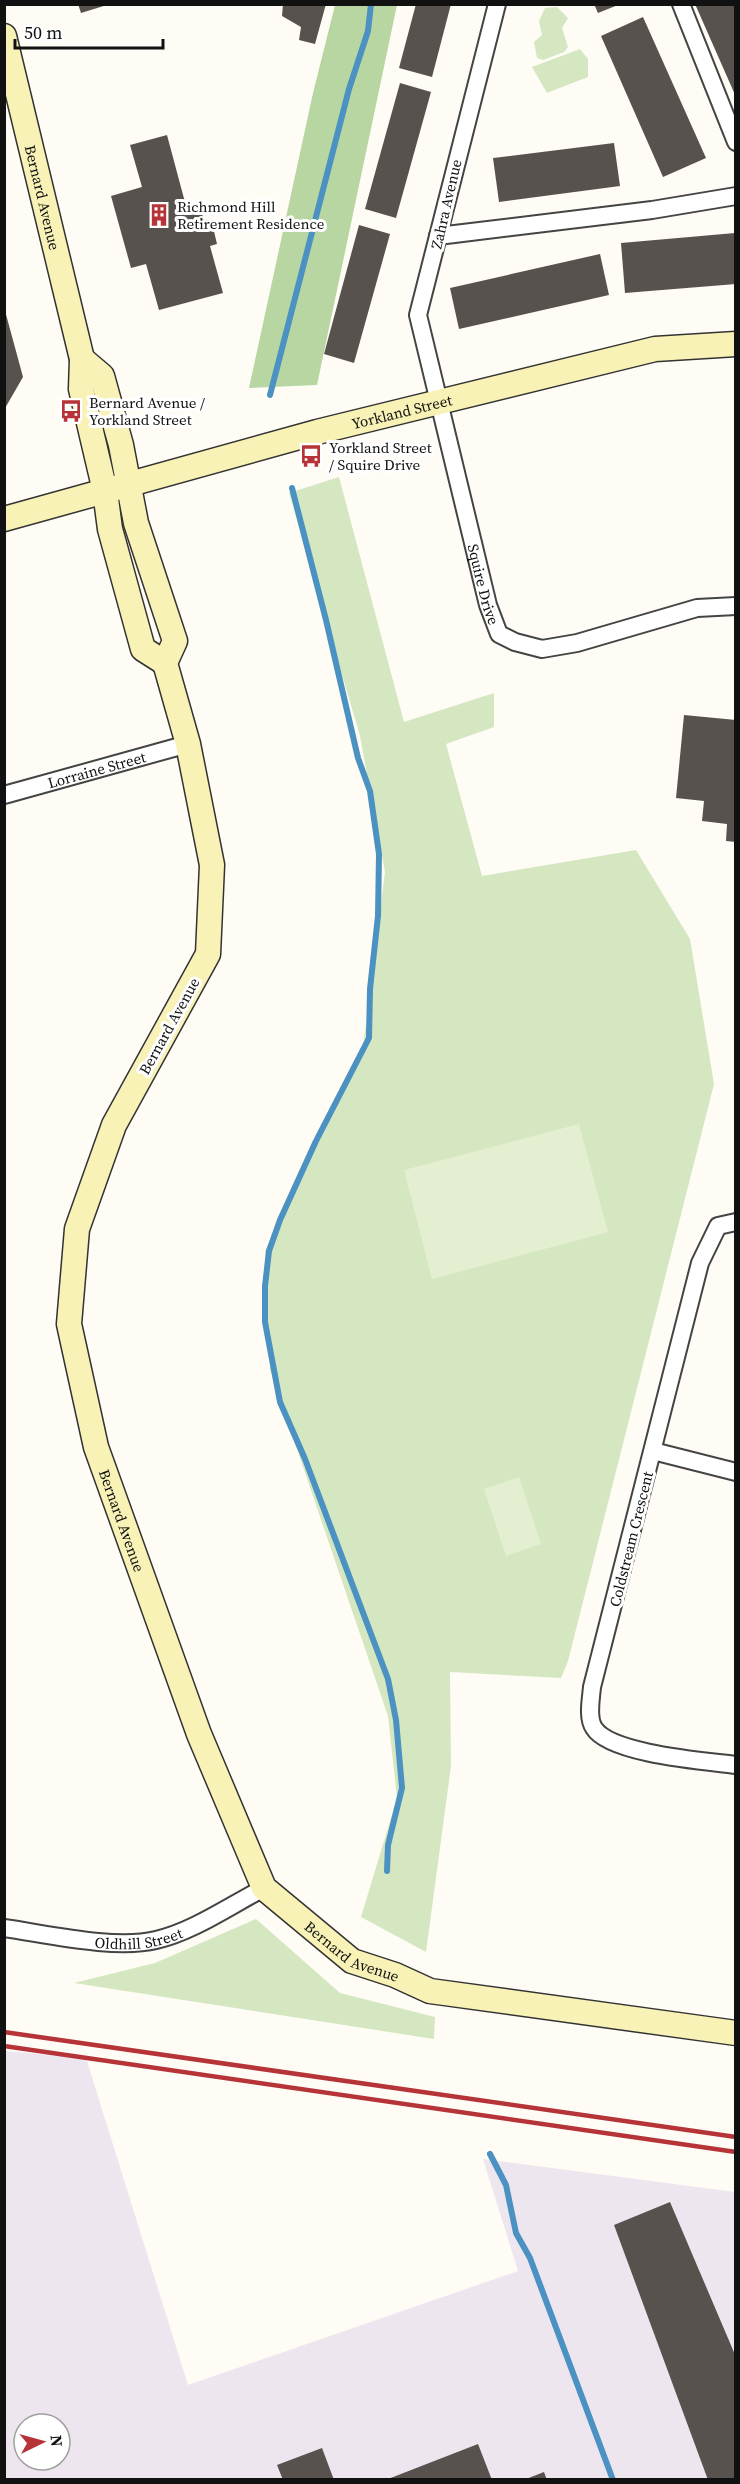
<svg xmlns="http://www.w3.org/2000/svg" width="740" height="2484" font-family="'Source Serif 4',serif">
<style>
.industrial{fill:#ede6ee;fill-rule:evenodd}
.green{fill:#d4e7c0}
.forest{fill:#b8d6a1}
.pitch{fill:#e4efd2}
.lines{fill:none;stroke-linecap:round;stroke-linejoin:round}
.stream{stroke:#4b91c2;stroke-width:6}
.building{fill:#58524e}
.street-casing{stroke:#444;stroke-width:20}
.secondary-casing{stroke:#333;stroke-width:27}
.street{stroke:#fff;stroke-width:16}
.secondary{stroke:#f8f2b6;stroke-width:24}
.rail{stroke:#b63438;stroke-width:4.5}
.labels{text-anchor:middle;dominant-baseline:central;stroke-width:6;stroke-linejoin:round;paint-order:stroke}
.street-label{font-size:15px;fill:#111;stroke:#fff}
.poi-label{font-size:15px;fill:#111;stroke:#fff;text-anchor:start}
</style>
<rect width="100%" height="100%" fill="#fefcf5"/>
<!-- industrial -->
<path class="industrial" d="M 4,2051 L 86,2058 L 188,2385 L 518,2271 L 483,2159 L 735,2192 L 735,2479 L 5,2479 ZM 24,2424 L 60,2424 L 60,2460 L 24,2460 Z"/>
<!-- green -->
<path class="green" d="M 557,7 L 568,18 L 562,28 L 568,47 L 564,52 L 543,60 L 537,58 L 534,42 L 542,35 L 539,21 L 545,8 Z
M 580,49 L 588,59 L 588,77 L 547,93 L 532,67 Z
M 339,477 L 404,722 L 494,693 L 494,727 L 446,744 L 482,876 L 636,850 L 690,939 L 714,1084 L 568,1661 L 561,1678 L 450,1672 L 451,1766 L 426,1952 L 361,1917 L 397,1798 L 388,1716 L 270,1370 L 265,1251 L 306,1164 L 362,1056 L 385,872 L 360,736 L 289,493 Z
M 256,1919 L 340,1993 L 435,2017 L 434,2039 L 74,1983 L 155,1963 Z"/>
<!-- forest -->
<path class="forest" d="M 335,5 L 397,5 L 317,385 L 249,388 L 313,93 Z"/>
<!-- pitch -->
<path class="pitch" d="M 579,1124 L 608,1232 L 432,1279 L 404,1170 Z
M 519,1477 L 541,1544 L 506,1556 L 484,1489 Z"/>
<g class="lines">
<!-- stream -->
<path class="stream" d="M 270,395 L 349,89 L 368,31 L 371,4
M 292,488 L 326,620 L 358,758 L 370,791 L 379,854 L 378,916 L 370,989 L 369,1038 L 316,1141 L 280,1220 L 269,1251 L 265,1286 L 265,1322 L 280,1402 L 305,1459 L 388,1679 L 396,1720 L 402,1788 L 388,1845 L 387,1871
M 490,2154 L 506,2185 L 516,2233 L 530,2258 L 613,2480"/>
</g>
<!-- building -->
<path class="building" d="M 78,4 L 107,4 L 107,5 L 81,13 Z
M 283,4 L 326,4 L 315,44 L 299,40 L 301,27 L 282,16 Z
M 416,4 L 451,4 L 432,77 L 399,68 Z
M 594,4 L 618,4 L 618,5 L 598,13 Z
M 695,4 L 736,4 L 736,97 Z
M 643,17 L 706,158 L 663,177 L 601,36 Z
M 400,83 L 431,92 L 396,218 L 365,209 Z
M 167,135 L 186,206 L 199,202 L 205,225 L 212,223 L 217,244 L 210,246 L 223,293 L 159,310 L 146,264 L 131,268 L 111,196 L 142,187 L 130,145 Z
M 614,143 L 620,186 L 499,202 L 493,158 Z
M 359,225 L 390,234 L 354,363 L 324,354 Z
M 735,233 L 736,284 L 625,293 L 621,243 Z
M 600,254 L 609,295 L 459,329 L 450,288 Z
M 4,307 L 23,377 L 4,410 Z
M 684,715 L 736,720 L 736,842 L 726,841 L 727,824 L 702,821 L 704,801 L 676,798 Z
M 670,2202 L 736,2357 L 736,2480 L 708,2480 L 614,2225 Z
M 478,2444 L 492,2480 L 388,2480 L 388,2479 Z
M 322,2448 L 334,2480 L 283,2480 L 277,2465 Z
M 544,2472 L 547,2480 L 526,2480 L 526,2479 Z"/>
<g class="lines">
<!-- street casing -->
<g class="street-casing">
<g id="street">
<path id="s1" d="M 497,4 L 418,315 L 488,605 L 499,634 L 515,642 L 542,649 L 577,643 L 697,608 L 736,606"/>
<path d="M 681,4 L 736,142"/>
<path d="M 438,236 L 652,210 L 736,196"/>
<path id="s2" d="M 4,795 L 188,744"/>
<path d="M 736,1222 L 718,1226 L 700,1263 L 592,1687 C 591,1699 587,1718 594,1728 C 610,1754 705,1761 736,1765"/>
<path d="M 653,1451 L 736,1472"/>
<path id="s3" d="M 4,1928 C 47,1934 115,1950 156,1940 C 194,1931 229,1906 264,1888"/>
</g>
</g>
<!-- secondary casing -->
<g class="secondary-casing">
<g id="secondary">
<path id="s4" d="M 4,36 L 82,359 L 81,389 L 105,491 L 110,529 L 143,649 L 165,663"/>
<path id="s5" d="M 82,359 L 102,376 L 121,445 L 136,523 L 175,641 L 165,663 L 188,744 L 212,865 L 208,954 L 114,1125 L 77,1229 L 69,1324 L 96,1447 L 199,1734 L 264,1888 L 352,1961 L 395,1975 L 430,1991 L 736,2033"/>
<path id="s6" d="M 4,519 L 317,432 L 655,349 L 736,344"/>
</g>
</g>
<!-- street -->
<use href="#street" class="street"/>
<!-- secondary -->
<use href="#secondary" class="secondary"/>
<!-- rail -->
<path class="rail" d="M 4,2032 L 736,2137
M 4,2046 L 736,2152"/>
</g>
<!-- icons -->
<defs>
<g id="building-bare" transform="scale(1.8)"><path d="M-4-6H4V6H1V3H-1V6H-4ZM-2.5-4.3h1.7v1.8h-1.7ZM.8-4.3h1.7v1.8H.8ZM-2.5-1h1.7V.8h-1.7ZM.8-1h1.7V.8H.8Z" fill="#b63438" stroke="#fff" stroke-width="2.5" paint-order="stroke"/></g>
<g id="bus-bare" transform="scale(1.8)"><path d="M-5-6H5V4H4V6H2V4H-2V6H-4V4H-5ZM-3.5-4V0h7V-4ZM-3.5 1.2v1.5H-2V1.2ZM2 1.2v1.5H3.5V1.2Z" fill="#b63438" stroke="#fff" stroke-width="2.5" paint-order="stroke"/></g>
</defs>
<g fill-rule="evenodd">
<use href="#building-bare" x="159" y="215"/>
<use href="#bus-bare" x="71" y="411"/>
<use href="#bus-bare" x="311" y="456"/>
</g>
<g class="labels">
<!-- street labels -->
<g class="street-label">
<text stroke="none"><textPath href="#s4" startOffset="166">Bernard Avenue</textPath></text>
<text transform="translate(446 204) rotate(-77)">Zahra Avenue</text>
<text stroke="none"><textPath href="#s6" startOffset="412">Yorkland Street</textPath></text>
<text stroke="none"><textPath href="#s1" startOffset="598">Squire Drive</textPath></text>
<text stroke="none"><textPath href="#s2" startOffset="96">Lorraine Street</textPath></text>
<text transform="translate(169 1026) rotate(-61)">Bernard Avenue</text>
<text stroke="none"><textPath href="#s5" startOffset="1227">Bernard Avenue</textPath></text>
<text transform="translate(631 1539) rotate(-76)">Coldstream Crescent</text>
<text stroke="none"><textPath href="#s3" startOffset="136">Oldhill Street</textPath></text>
<text stroke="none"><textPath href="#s5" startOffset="1731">Bernard Avenue</textPath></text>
</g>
<!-- poi labels -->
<g class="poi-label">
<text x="177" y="206">Richmond Hill<tspan x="177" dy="17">Retirement Residence</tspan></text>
<text x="89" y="402">Bernard Avenue /<tspan x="89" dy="17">Yorkland Street</tspan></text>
<text x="329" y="447">Yorkland Street<tspan x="329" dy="17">/ Squire Drive</tspan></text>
</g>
</g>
<!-- border -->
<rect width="740" height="2484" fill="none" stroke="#111111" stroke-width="12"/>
<!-- north arrow -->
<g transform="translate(42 2442) rotate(85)"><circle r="28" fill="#ffffff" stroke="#a0a0a0" stroke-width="1.5"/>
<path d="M0-4.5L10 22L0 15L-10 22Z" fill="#b63438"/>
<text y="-9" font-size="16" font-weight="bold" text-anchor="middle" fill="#111111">N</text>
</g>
<!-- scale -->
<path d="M15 39v9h148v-9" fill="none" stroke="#111111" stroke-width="3"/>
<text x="24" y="39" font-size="18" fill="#111111" stroke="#ffffff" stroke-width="4.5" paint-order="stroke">50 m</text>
</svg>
